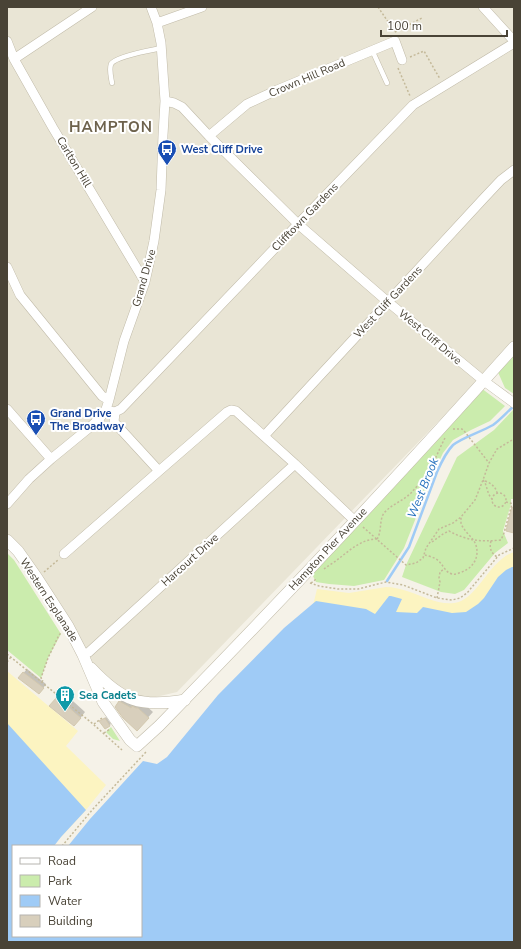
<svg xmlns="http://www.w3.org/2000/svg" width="521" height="949" font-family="'Nunito Sans',sans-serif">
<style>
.residential{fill:#e9e5d5}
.green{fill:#cbecad}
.sand{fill:#fcf4c1}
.water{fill:#9fcbf6}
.shadow{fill:#0003}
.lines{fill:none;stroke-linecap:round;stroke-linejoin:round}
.stream{stroke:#9fcbf6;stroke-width:2.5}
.building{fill:#d8cfbc;stroke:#d3c8ae}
.service-casing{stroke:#c1bba9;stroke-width:5.5}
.minor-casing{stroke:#c1bba9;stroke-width:10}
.tertiary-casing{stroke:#c1bba9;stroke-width:12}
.path{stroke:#c4b999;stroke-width:1.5;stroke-dasharray:2 2;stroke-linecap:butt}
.service{stroke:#fff;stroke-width:4.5}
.minor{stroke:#fff;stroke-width:9}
.tertiary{stroke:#fff;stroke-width:11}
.labels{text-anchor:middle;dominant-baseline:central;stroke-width:4;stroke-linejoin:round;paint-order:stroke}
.street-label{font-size:11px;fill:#494336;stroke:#fff}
.transit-label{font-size:11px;font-weight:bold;fill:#164399;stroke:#fff;text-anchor:start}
.culture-label{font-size:11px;font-weight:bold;fill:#0d838f;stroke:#fff;text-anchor:start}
.water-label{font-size:12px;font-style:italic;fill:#2571be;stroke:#fff}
.district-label{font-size:15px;font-weight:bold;letter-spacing:1px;fill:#6d624c;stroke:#fff}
</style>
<rect width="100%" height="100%" fill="#f5f2e8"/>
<!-- residential -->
<path class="residential" d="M 7,7 L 514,7 L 514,343 L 177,692 L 147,699 L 117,686 L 79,652 L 41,587 L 7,545 Z"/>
<!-- green -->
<path class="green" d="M 514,352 L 513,392 L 514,394 L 505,388 L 497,370 Z
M 481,388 L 505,406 L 490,421 L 471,430 L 453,440 L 443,453 L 434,472 L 404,548 L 384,580 L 354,586 L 329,584 L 316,582 L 312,574 Z
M 513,410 L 514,499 L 511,499 L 511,504 L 503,531 L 508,543 L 495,553 L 464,590 L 455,594 L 441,592 L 402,577 L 406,565 L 457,457 L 494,430 Z
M 7,553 L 14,560 L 61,634 L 48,658 L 41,678 L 7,650 Z
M 111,727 L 120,741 L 113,739 L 106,732 Z"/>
<!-- sand -->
<path class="sand" d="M 514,552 L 514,607 L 494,626 L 309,622 L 317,589 L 349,593 L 386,587 C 393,587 400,589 407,591 C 422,596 438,605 454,603 C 477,601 489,560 514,552 Z
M 7,671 L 78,731 L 66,746 L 106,785 L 86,810 L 61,837 L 7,768 Z"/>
<!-- water -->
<path class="water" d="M 512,567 L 514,567 L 514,942 L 7,942 L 7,723 L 86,810 L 61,837 L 54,846 L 13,846 L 13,936 L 141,936 L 141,846 L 68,846 L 90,819 L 143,761 L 157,764 L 167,757 L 218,695 L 284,628 L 316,601 L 366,609 L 375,614 L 389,596 L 391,596 L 402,599 L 396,612 L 417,613 L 423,607 L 452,613 L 466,612 L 478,604 L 484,598 L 498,577 L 506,570 Z"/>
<!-- shadow -->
<path class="shadow" d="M 27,669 L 46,684 L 42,690 L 19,678 Z
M 63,692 L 85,712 L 79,720 L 57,698 Z
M 125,697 L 143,703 L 153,712 L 142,724 L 120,702 Z
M 106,717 L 111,724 L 105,728 L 102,720 Z"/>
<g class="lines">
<!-- stream -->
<path class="stream" d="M 387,581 L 409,547 L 437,472 C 441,463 446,452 453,445 C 463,437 481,432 493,425 C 500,420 507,412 514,406"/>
</g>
<!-- building -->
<path class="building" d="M 512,507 L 514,508 L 514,533 L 506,531 Z
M 23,672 L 44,688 L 39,694 L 18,678 Z
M 57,697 L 81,718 L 74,726 L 49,706 Z
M 119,701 L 128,706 L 131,708 L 132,706 L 136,708 L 138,708 L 149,718 L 137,731 L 123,718 L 115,707 Z
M 105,718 L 110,726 L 105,729 L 99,721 Z"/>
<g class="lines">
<!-- service casing -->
<g class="service-casing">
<path id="service" d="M 372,50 L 387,83
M 112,83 C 111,77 109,70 111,64 C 116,56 152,50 162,48"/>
</g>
<!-- minor casing -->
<g class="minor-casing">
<path id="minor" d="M 483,7 L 514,41
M 157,23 L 202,7
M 7,41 L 14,59 L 53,128 L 145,282
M 14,59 L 92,7
M 165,101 L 174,103 L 182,107 L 209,136 L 298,224 L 388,302 L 484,381 L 514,403
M 209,136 L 247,104 L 277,90 L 395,41 L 402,60
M 7,267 L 20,295 L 102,396 L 109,400
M 7,409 L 51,459
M 111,411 L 115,412 L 114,422 L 159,471
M 115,412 L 121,409 L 298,224 L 413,105 L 514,43
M 264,436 L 388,302 L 484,198 L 501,180 L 514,170
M 7,504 L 29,479 L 51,459 L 89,428 L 100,418 L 106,409 L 109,400 L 124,341 L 145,282 L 154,241 L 161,190 L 163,135 L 165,101 L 161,43 L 157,23 L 151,7
M 64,554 L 159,471 L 227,412 L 231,410 L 236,411 L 295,464 L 355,521
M 83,655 L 89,652 L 295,464"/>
</g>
<!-- tertiary casing -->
<g class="tertiary-casing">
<path id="tertiary" d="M 7,540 L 18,551 L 37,578 L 68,626 L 83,655 L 103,702 L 130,740 L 137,746 L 159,726 C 280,602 399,476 514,347
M 91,668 C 122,701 140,708 185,700"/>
</g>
<!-- path -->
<path class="path" d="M 378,7 L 395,32 L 395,33
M 395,32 L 422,18
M 410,57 L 424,51 L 440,79
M 398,68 L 410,96
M 453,429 L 462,429 L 465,432 L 489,463
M 483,480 C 488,486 486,492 492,499
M 485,481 C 491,483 496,487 497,493
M492 500a7 7 0 1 1 14 0a7 7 0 1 1-14 0Z
M 506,502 L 514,504
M 363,527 L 406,565 L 416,563 L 423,558 L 426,548 L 439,529 L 453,523 L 461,517 L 475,500 L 483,480 L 489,463 L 497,449 L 514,439
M 377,539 C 382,532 379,520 384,513 C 392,504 403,501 411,493 C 417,486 424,479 429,471 C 435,461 439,449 445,438
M 491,541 C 489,548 491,553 497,557
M 432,542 L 443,534 L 449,531 C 468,541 480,542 501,540 L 504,533 L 512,504
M 425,555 C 428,556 433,557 436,559 C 443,563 444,572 452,574 C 456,575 462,572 466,570 C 477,564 480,551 474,541 C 470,535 463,530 461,523 C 461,521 461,519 461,517
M 324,569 C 328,566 333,563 337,560 C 349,551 361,539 377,539
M 44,572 L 58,560
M 310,583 L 319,586 L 338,589 L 358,589 L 386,582 L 403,585 L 437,598 L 452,600 L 460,598 L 467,593 L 499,555 L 514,548
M 311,583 L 315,580 L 316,578
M 437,598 L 440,582 L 439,578 L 440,572 L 444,569
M 7,654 L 93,724 L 122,750
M 7,662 L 11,657
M 42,682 L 43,680 L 41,678 L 48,658 L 59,635 L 61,633
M 94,724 L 102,718
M 104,733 L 110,729
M 62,846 L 93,809 L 146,752"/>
<!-- service -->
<use href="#service" class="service"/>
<!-- minor -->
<use href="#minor" class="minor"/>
<!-- tertiary -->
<use href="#tertiary" class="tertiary"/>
</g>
<!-- icons -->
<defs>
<g id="bus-pin" transform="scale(1)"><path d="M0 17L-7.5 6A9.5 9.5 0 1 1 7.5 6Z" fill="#1a4fb4" stroke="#fff"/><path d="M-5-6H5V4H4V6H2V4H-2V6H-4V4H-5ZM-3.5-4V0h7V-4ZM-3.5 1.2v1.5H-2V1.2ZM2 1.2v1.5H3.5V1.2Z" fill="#fff"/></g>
<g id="building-pin" transform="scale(1)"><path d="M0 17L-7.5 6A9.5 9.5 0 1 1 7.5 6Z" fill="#0f9aa8" stroke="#fff"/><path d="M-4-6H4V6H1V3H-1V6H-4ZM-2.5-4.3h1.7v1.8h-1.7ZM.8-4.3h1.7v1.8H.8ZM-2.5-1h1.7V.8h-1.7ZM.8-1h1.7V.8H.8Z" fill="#fff"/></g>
</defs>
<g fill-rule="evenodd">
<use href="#bus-pin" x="167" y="149"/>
<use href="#bus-pin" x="36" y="419"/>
<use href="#building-pin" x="65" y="695"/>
</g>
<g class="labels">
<!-- street labels -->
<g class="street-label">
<text transform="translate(307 78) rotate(-23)">Crown Hill Road</text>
<text transform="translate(74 162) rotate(59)">Carlton Hill</text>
<text transform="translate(305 217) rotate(-46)">Clifftown Gardens</text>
<text transform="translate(144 278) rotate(-74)">Grand Drive</text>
<text transform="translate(388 302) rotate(-47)">West Cliff Gardens</text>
<text transform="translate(430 337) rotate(40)">West Cliff Drive</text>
<text transform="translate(328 549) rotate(-47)">Hampton Pier Avenue</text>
<text transform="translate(190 560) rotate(-42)">Harcourt Drive</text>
<text transform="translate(49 600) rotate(57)">Western Esplanade</text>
</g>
<!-- transit labels -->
<g class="transit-label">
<text x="181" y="149">West Cliff Drive</text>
<text x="50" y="413">Grand Drive<tspan x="50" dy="13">The Broadway</tspan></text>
</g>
<!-- culture labels -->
<g class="culture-label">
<text x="79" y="695">Sea Cadets</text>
</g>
<!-- water labels -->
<g class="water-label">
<text transform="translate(423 488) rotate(-68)">West Brook</text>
</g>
<!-- district labels -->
<g class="district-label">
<text x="111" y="127">HAMPTON</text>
</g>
</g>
<!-- border -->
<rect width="521" height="949" fill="none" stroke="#494336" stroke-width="16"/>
<!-- legend -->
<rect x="12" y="845" width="130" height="92" fill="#ffffff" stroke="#b6b4af"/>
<rect x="20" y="858" width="20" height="6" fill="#ffffff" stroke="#b6b4af"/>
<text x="48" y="865" font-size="12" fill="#494336">Road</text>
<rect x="20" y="875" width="20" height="12" fill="#cbecad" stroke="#b6b4af"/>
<text x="48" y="885" font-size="12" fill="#494336">Park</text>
<rect x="20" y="895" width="20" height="12" fill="#9fcbf6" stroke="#b6b4af"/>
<text x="48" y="905" font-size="12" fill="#494336">Water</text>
<rect x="20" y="915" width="20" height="12" fill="#d8cfbc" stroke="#b6b4af"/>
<text x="48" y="925" font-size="12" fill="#494336">Building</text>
<!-- scale -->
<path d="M381 30v6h126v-6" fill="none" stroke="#494336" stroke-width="2"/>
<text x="387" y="30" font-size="12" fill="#494336" stroke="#ffffff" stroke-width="3" paint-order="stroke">100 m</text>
</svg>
